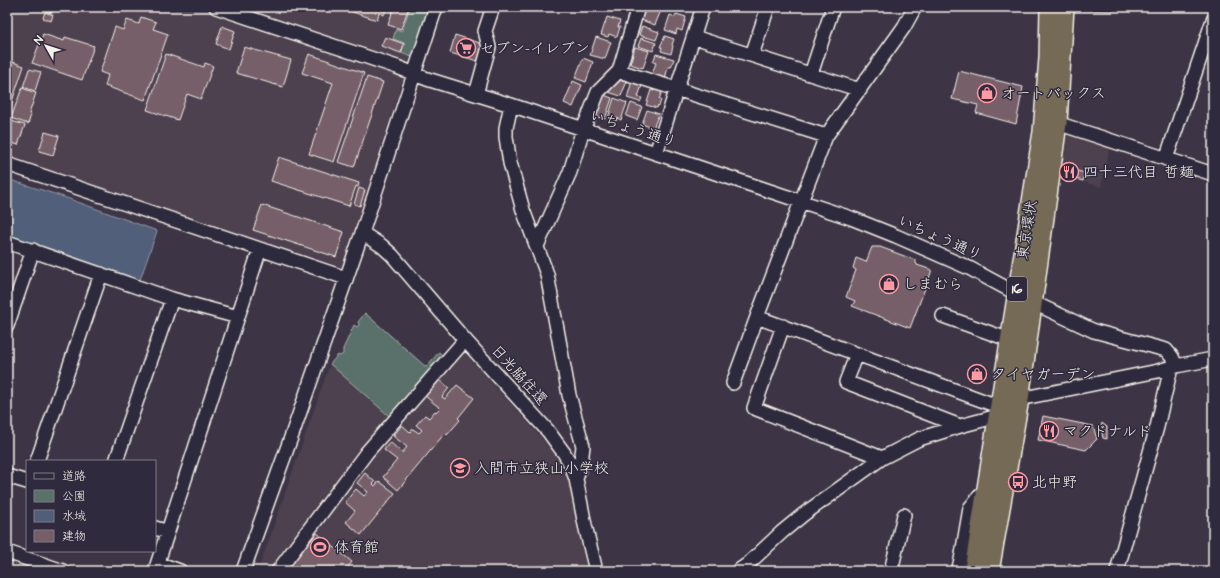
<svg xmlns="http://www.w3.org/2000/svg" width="1220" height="578" font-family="'Architects Daughter','Klee One',sans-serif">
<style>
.built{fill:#4e4150}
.green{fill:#5a706a;stroke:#a7b0a9}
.water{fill:#515e7a;stroke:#9299a6}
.building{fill:#765e69;stroke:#f4f1e8}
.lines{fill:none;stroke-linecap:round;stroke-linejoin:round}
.minor-casing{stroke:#f4f1e8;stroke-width:16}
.highway-casing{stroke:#f4f1e8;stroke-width:22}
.minor{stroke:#2f2a3d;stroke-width:13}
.highway{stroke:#756a55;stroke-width:19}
.labels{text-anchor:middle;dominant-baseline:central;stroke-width:3;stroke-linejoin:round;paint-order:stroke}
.shield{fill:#2f2a3d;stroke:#b9b5b5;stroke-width:1}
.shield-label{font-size:14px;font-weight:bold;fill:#f4f1e8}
.poi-label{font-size:15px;fill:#f4f1e8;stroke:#2f2a3d;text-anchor:start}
.street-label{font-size:15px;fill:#f4f1e8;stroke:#2f2a3d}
</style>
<rect width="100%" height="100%" fill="#3d3446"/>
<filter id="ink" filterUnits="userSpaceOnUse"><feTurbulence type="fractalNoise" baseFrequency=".025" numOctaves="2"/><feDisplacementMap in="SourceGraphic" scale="8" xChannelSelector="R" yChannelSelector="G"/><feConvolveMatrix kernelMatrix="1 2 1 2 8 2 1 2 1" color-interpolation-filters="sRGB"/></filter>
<g filter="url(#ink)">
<!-- built -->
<path class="built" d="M 7,7 L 428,7 L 401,84 L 343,268 L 7,156 Z
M 1063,134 L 1110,147 L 1101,187 L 1059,175 Z
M 461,349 L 551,448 L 569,482 L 587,571 L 283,571 L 368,455 Z
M 330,364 L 389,416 L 360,453 L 272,571 L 258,571 Z"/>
<!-- green -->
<path class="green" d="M 410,7 L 430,7 L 412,57 L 401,53 L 405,43 L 393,39 L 396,29 L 402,31 Z
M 365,313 L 426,367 L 439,352 L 443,356 L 389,416 L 330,364 L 338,355 L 340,356 L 343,354 L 343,349 L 354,325 L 357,327 L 359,325 L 358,322 Z"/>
<!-- water -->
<path class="water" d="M 7,179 L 64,197 L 157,231 L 140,280 L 7,234 Z"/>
<!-- building -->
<path class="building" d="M 48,7 L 54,7 L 52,13 L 46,11 Z
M 337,7 L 387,7 L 384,15 L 379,13 L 377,20 Z
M 394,7 L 409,7 L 401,29 L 388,25 Z
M 646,7 L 662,8 L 655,25 L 641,20 Z
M 674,7 L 688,7 L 686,11 L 677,8 L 676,10 L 673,9 Z
M 1081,7 L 1113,7 L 1113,11 L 1080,10 Z
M 45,12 L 53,15 L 51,21 L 43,18 Z
M 676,14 L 686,17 L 682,31 L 677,29 L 676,34 L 665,30 L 670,15 L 675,17 Z
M 141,17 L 156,22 L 153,29 L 168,34 L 145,100 L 105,86 L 108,75 L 100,72 L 115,27 L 123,30 L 127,20 L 139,24 Z
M 607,17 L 620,21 L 618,27 L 620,27 L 617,37 L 609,34 L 608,37 L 601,35 Z
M 222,26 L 235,31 L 229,49 L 216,44 Z
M 642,26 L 659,32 L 656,40 L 639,35 Z
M 43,34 L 64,41 L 65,37 L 94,46 L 82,80 L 32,63 Z
M 455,35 L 483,44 L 478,61 L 450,53 Z
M 665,36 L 674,39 L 672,45 L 673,46 L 671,54 L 661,51 L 662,47 L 660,47 Z
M 385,37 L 404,44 L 401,53 L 381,46 Z
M 596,37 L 611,42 L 605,59 L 590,55 Z
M 641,38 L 656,43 L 653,51 L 638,46 Z
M 244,47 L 291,60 L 283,87 L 236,73 Z
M 635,47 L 649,51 L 643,68 L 630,64 Z
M 166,54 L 204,67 L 205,63 L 213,66 L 201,99 L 187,94 L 178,120 L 147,110 Z
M 309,54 L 364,73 L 334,162 L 309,154 L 333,83 L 302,73 Z
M 656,54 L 674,59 L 671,67 L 668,67 L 665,79 L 652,74 L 656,63 L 653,62 Z
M 583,58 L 593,62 L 586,82 L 575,78 Z
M 7,60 L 24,66 L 7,116 Z
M 29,69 L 41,72 L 35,91 L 23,87 Z
M 959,71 L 1023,87 L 1016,124 L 976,113 L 978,105 L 952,99 Z
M 618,76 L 628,79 L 621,96 L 605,91 Z
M 367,77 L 383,82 L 354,167 L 338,162 Z
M 573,81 L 582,85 L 573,107 L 564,103 Z
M 632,81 L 642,85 L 638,97 L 642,98 L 640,102 L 627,98 Z
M 22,88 L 36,93 L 29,114 L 31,115 L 28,124 L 11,118 Z
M 655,89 L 662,92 L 659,99 L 661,100 L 659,106 L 658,105 L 657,108 L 646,105 L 651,90 L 654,91 Z
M 601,94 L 612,98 L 605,119 L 594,116 Z
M 614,98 L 627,103 L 621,120 L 617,118 L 616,121 L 608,118 Z
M 631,103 L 642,107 L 637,120 L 626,116 Z
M 647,110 L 659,114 L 653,128 L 642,124 Z
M 11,121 L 25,125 L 18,145 L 7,141 L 7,132 Z
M 45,132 L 59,136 L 53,155 L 39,151 Z
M 279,157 L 359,183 L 358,187 L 356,186 L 349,206 L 271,181 Z
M 1062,167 L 1085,173 L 1083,181 L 1060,175 Z
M 359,188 L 365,190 L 360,206 L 354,204 Z
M 262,205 L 344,232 L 336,257 L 253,230 Z
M 872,247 L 880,247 L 915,260 L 917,265 L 932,270 L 910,328 L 852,306 L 855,301 L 846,297 L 856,270 L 853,268 L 856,258 L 866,262 Z
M 439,379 L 449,388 L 442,397 L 445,399 L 457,385 L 474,398 L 458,418 L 460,420 L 447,435 L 445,433 L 398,490 L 383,477 L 397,460 L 384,450 L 390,442 L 402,453 L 407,447 L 393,436 L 402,425 L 410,432 L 413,429 L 419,433 L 422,430 L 416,425 L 425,415 L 429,418 L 435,411 L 436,412 L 440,408 L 425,396 Z
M 1043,416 L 1093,426 L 1097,439 L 1086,450 L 1038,440 Z
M 1102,423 L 1107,427 L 1107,439 L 1103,438 L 1101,427 Z
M 365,473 L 375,482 L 373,484 L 375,486 L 379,481 L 395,493 L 361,535 L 346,522 L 355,511 L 345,502 L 356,489 L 364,496 L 368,492 L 357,483 Z
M 317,533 L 352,562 L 345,571 L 286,571 Z
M 1069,563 L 1085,571 L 1064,571 Z"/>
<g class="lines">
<!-- minor casing -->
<g class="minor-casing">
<path id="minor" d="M 216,7 L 397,67 L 427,79 L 511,105 L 851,218 L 896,236 L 969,268 L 1032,302 L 1094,331 L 1166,350 L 1172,357 L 1176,366
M 694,37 L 860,90
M 752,55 L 768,7
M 619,71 L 638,7
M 811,74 L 833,7
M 476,94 L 489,47 L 485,31 L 493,7
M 511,105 L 506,128 L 506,137 L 510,163 L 523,210 L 547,274 L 569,395 L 583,446 L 581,463 L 576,479
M 1057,123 L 1213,174
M 656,153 L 703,7
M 1166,159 L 1213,20
M 7,164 L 346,278
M 362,233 L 382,246 L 392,255 L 465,340 L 548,431 L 564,453 L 570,463 L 576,479 L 585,525 L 596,571
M 7,242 L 172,299 L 238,317
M 537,246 L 570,172 L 583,129 L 587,120 L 598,92 L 619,71 L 826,136
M 943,316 L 1010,340
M 757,317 L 1000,407
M 7,326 L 33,250
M 783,326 L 754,408 L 882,458
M 857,354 L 846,382 L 960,426
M 733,383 L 757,317 L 826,136 L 904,27 L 915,7
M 1019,399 L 1158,371 L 1176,366 L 1213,359
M 37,461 L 101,274
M 116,461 L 172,299
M 7,476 L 27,482
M 155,528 L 168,532
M 7,552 L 63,571
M 158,563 L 180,571
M 155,571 L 260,249
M 243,571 L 293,432 L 362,233 L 436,7
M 278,571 L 367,452 L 465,340
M 738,571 L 748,564 L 782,532 L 804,514 L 882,458 L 919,439 L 960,426 L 998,416
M 891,571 L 904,515
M 958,571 L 961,560 L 970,508 L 986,488
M 1117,571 L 1157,427 L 1171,368"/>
</g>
<!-- highway casing -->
<g class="highway-casing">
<path id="highway" d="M 974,571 L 1043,132 L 1049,58 L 1050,7
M 989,571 L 1019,399 L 1057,123 L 1064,7"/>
</g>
<!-- minor -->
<use href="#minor" class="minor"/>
<!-- highway -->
<use href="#highway" class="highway"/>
</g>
</g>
<!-- icons -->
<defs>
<g id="supermarket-ring" transform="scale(1)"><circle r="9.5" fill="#2f2a3d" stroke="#ff9aa2" stroke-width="1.5"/><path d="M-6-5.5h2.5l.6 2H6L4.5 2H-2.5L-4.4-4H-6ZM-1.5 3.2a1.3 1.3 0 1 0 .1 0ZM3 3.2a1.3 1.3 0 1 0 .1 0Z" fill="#ff9aa2"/></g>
<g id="shop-ring" transform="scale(1)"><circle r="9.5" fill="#2f2a3d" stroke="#ff9aa2" stroke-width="1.5"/><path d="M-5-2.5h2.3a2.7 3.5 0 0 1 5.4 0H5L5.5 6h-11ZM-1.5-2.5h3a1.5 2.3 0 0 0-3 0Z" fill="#ff9aa2"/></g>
<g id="restaurant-ring" transform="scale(1)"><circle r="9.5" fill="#2f2a3d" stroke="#ff9aa2" stroke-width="1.5"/><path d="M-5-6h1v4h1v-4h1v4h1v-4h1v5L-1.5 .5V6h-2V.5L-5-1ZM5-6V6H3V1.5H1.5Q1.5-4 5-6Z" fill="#ff9aa2"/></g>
<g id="school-ring" transform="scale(1)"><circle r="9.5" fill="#2f2a3d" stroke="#ff9aa2" stroke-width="1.5"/><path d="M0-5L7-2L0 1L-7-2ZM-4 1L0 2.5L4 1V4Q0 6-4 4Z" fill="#ff9aa2"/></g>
<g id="bus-ring" transform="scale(1)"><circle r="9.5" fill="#2f2a3d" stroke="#ff9aa2" stroke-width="1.5"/><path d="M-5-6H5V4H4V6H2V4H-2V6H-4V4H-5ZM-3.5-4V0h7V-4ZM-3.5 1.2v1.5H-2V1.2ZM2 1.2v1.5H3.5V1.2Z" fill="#ff9aa2"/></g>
<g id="stadium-ring" transform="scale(1)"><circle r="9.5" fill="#2f2a3d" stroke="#ff9aa2" stroke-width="1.5"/><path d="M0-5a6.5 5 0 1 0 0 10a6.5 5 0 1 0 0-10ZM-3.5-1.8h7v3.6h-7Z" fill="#ff9aa2"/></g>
</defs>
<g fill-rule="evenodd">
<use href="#supermarket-ring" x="466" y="48"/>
<use href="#shop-ring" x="987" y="93"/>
<use href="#restaurant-ring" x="1069" y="172"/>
<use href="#shop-ring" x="889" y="284"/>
<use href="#shop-ring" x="977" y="374"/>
<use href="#restaurant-ring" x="1049" y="431"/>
<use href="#school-ring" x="460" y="468"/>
<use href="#bus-ring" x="1018" y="482"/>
<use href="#stadium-ring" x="320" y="547"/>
</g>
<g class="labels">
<!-- shield labels -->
<rect class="shield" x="1007" y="277" width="20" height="24" rx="3"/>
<g class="shield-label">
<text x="1017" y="289">16</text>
</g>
<!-- poi labels -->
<g class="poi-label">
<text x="480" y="48">セブン-イレブン</text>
<text x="1001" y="93">オートバックス</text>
<text x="1083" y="172">四十三代目 哲麺</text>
<text x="903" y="284">しまむら</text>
<text x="991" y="374">タイヤガーデン</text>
<text x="1063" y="431">マクドナルド</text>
<text x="474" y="468">入間市立狭山小学校</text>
<text x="1032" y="482">北中野</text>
<text x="334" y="547">体育館</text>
</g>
<!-- street labels -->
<g class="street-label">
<text transform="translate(633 129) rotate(18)">いちょう通り</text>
<text transform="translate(1027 230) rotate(-81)">東京環状</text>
<text transform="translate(940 238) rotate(24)">いちょう通り</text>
<text transform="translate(519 375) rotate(48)">日光脇往還</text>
</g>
</g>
<!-- margin -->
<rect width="1220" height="578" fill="none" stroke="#2f2a3d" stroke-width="24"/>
<rect x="12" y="12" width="1196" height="554" fill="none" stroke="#f4f1e8" stroke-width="1.5" filter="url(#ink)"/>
<!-- legend -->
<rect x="26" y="460" width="130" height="92" fill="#2f2a3d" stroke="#7e7a81"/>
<rect x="34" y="473" width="20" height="6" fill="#2f2a3d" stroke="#7e7a81"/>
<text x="62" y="480" font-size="12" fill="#f4f1e8">道路</text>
<rect x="34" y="490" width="20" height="12" fill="#5a706a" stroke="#7e7a81"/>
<text x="62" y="500" font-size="12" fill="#f4f1e8">公園</text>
<rect x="34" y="510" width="20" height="12" fill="#515e7a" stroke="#7e7a81"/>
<text x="62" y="520" font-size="12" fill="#f4f1e8">水域</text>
<rect x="34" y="530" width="20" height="12" fill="#765e69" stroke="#7e7a81"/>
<text x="62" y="540" font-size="12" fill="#f4f1e8">建物</text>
<!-- north arrow -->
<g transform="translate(46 46) rotate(309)" stroke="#2f2a3d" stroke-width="3" paint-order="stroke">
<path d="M0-3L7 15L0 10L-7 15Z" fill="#f4f1e8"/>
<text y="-6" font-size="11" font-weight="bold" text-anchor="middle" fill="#f4f1e8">N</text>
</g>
</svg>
